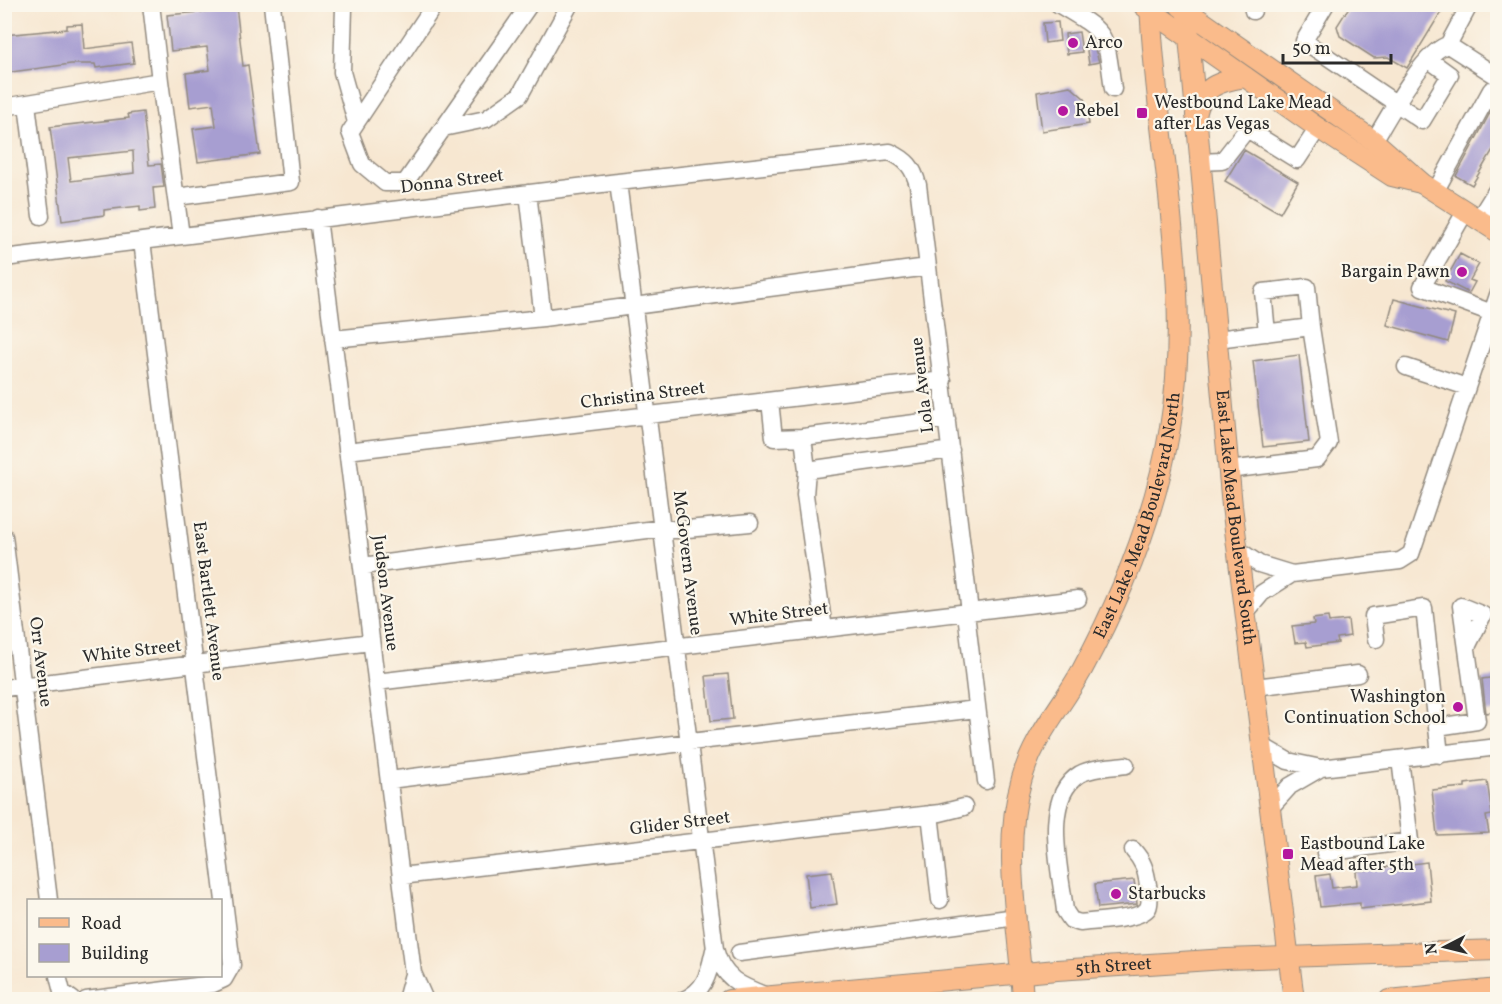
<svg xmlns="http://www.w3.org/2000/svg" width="1502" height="1004" font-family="Vollkorn,serif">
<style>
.building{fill:#a79ed1;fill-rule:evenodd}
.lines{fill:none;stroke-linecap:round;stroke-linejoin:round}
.minor-casing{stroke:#91897e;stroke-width:19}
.major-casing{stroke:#91897e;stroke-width:22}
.minor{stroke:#fff;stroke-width:16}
.major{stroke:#fabb8b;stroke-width:20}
.poi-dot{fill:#b5179e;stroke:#fbf7ec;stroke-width:2}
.labels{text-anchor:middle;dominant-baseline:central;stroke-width:4.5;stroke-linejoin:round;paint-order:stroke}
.poi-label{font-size:18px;fill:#2b2b2b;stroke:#fbf7ec;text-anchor:start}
.street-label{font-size:18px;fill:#2b2b2b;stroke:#fbf7ec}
</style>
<rect width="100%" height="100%" fill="#fbf7ec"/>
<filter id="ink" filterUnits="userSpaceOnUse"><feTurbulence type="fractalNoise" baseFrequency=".0167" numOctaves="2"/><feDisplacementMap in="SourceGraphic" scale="12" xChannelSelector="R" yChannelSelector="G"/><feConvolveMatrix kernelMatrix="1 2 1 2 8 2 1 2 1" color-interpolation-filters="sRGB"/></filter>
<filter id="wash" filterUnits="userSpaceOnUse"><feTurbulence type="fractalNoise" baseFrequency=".008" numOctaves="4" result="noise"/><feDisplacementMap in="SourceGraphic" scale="24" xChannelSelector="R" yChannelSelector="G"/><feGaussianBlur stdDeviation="1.35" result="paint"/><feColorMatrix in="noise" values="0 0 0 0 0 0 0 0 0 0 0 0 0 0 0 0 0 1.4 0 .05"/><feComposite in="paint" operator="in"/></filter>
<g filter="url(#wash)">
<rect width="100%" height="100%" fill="#f7e7d1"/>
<g id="blocks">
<!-- building -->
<path class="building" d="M 1351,4 L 1446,4 L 1407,68 L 1388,57 L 1374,58 L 1340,36 L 1337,26 Z
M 236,5 L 243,66 L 248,65 L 260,154 L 198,162 L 193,129 L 216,126 L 213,104 L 190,107 L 186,73 L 210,70 L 207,47 L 171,51 L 167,15 L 222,10 L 222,6 Z
M 1058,22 L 1060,41 L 1045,43 L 1043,23 Z
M 82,24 L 84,49 L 131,43 L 134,63 L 96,68 L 95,64 L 71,64 L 4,73 L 4,35 L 67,29 L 67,25 Z
M 1079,32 L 1082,52 L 1067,54 L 1065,34 Z
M 1093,43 L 1099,62 L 1089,64 L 1086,44 Z
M 1070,86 L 1085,99 L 1089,124 L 1042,131 L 1037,92 Z
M 1497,100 L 1497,143 L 1472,185 L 1456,176 Z
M 143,112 L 149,165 L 161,164 L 164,187 L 153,188 L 155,209 L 140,211 L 140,206 L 104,210 L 104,215 L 62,221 L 50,127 L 129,118 L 128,114 ZM 133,151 L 134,173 L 71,181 L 68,158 Z
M 1244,150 L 1298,182 L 1280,213 L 1225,181 Z
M 1460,254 L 1479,264 L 1470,280 L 1475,282 L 1469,293 L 1445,281 Z
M 1394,299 L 1455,315 L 1448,342 L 1387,325 Z
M 1299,355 L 1309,442 L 1263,447 L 1253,361 Z
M 1328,617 L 1329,622 L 1348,620 L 1350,636 L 1337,638 L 1338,643 L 1307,647 L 1306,642 L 1295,643 L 1292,626 L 1314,624 L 1313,619 Z
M 728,674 L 733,719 L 711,721 L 706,676 Z
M 1497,677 L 1497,711 L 1486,713 L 1482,679 Z
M 1487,781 L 1492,815 L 1486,816 L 1489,833 L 1437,835 L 1432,790 L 1465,787 L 1465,784 Z
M 1427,862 L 1431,901 L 1360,909 L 1360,903 L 1320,907 L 1316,876 L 1330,874 L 1332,888 L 1357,885 L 1356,871 Z
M 832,871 L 837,904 L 810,908 L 806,874 Z
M 1134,880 L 1137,904 L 1098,908 L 1095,884 Z"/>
</g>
</g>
<g filter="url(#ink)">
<use href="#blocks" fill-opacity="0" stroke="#91897e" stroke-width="1.5"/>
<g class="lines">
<!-- minor casing -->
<g class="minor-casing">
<path id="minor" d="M 151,4 L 160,81
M 347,4 L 344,8 L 342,72 L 356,122
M 435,4 L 350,132 L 362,164 L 385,183 L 405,183 L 530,4
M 1058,4 C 1109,34 1105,31 1113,89
M 1252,4 L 1253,11
M 1326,4 L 1304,41 L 1422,121 L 1450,75 L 1428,59
M 1448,45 L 1498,77
M 27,104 L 41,216
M 4,107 L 160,81 L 181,236
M 443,128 L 486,119 L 520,95 L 570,4
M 1374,141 C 1387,119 1425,49 1448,45 L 1470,4
M 1199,162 L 1222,161 L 1247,129 L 1297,160 L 1318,128
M 618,182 L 715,949 C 722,978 740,986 767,996
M 1435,192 L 1491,90
M 528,193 L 543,318 L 928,267
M 176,197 L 291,182 L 272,4
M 1465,212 L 1422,287 L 1492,313
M 318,218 L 413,973 L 425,1000
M 1478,220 L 1498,188
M 4,258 L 618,182 L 890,152 C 907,160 913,167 918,185 L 970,612
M 1267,333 L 1263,292 L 1307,287 L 1311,327
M 333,339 L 543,318
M 1217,339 L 1311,327 L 1329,443 L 1317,459 L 1228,470
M 1406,367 L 1467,387
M 770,401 L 774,438 L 803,437
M 947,419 L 803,437 L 807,470 L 951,450
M 347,451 L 943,380
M 807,470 L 805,495 L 824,629
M 4,536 L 49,900
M 1238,550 L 1259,564 L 1292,574 L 1400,561 L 1411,554 L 1498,295
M 362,566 L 663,528 L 677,530 L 750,523
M 966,613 L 986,781
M 1245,613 L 1262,593 L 1292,574
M 1376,639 L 1373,616 L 1424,608 L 1440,755
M 376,682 L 1078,599
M 1255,687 L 1358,674
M 4,688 L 371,642
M 1437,727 L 1477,721 L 1461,606 L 1483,615 L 1467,647
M 1262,746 L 1288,761 L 1321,768 L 1498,747
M 1126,765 C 1112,767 1093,767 1080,774 C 1040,798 1061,872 1065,911 L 1071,920 L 1080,923 C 1094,921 1141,920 1148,908 C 1151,902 1149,891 1148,885 C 1146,870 1143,861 1133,850
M 389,780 L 690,742 L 977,709
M 1270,808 L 1290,786 L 1321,768
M 930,814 L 940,900
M 1325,853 L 1410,841 L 1400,759
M 401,876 L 940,813 L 964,807
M 739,953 L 1017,917
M 58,976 L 62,992 L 73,1000
M 86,1000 L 213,984 L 224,979 L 232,965 L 142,241
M 406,1000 L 413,974
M 683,1000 C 706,991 709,972 714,950"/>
</g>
<!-- major casing -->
<g class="major-casing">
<g id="major">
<path id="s1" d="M 1186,4 L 1232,506 L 1294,1000"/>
<path d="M 1144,6 L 1318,128 L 1392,176 L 1421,183"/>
<path d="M 1180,6 L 1374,141 L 1423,184 L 1498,232"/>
<path d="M 1196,115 C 1203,85 1218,82 1245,77"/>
<path id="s2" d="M 729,1000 L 1057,970 L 1226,959 L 1498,950"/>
<path id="s3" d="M 1023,1000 C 1019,927 1001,849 1022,778 C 1034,736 1061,708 1082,670 C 1122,596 1156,512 1170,428 C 1194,287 1156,145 1150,4"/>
<path d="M 1389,1000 L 1498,989"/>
</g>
</g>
<!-- minor -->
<use href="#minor" class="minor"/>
<!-- major -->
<use href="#major" class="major"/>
</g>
</g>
<!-- markers -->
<g class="poi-dot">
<circle cx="1073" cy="43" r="6"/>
<circle cx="1063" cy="111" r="6"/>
<rect x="1136" y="107" width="12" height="12" rx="3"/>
<circle cx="1462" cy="272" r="6"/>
<circle cx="1458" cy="707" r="6"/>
<rect x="1282" y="848" width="12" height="12" rx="3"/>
<circle cx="1116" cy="894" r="6"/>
</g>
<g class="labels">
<!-- poi labels -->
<g class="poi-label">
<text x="1085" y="43">Arco</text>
<text x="1154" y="103">Westbound Lake Mead<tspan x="1154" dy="21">after Las Vegas</tspan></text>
<text x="1075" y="111">Rebel</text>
<text x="1450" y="272" text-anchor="end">Bargain Pawn</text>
<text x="1446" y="697" text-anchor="end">Washington<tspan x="1446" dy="21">Continuation School</tspan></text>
<text x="1300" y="844">Eastbound Lake<tspan x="1300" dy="21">Mead after 5th</tspan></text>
<text x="1128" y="894">Starbucks</text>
</g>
<!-- street labels -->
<g class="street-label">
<text transform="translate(452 182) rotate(-7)">Donna Street</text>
<text transform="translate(923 385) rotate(-97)">Lola Avenue</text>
<text transform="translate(643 396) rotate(-7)">Christina Street</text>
<text stroke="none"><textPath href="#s3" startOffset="513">East Lake Mead Boulevard North</textPath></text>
<text stroke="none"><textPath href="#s1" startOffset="516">East Lake Mead Boulevard South</textPath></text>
<text transform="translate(687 563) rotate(83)">McGovern Avenue</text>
<text transform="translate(385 593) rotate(83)">Judson Avenue</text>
<text transform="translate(208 601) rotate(83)">East Bartlett Avenue</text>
<text transform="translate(779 615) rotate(-7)">White Street</text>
<text transform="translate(132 652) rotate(-7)">White Street</text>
<text transform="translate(40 662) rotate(83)">Orr Avenue</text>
<text transform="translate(680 824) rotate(-7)">Glider Street</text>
<text stroke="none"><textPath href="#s2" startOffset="386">5th Street</textPath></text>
</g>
</g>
<!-- margin -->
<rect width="1502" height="1004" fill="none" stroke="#fbf7ec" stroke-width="24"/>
<!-- legend -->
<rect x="27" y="899" width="195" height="78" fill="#fbf7ec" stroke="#a8a59f" stroke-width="1.5"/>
<rect x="39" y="918" width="30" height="9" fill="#fabb8b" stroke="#a8a59f" stroke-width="1.5"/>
<text x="81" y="929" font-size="18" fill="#2b2b2b">Road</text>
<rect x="39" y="944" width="30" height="18" fill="#a79ed1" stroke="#a8a59f" stroke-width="1.5"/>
<text x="81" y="959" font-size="18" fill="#2b2b2b">Building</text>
<!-- north arrow -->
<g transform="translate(1445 947) rotate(263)" stroke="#fbf7ec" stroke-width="4.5" paint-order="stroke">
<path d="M0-4.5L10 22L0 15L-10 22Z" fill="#2b2b2b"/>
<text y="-9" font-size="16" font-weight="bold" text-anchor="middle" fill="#2b2b2b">N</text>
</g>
<!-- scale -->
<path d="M1283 54v9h108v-9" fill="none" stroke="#2b2b2b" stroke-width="3"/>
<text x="1292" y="54" font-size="18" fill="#2b2b2b" stroke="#fbf7ec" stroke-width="4.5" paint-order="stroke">50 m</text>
</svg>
